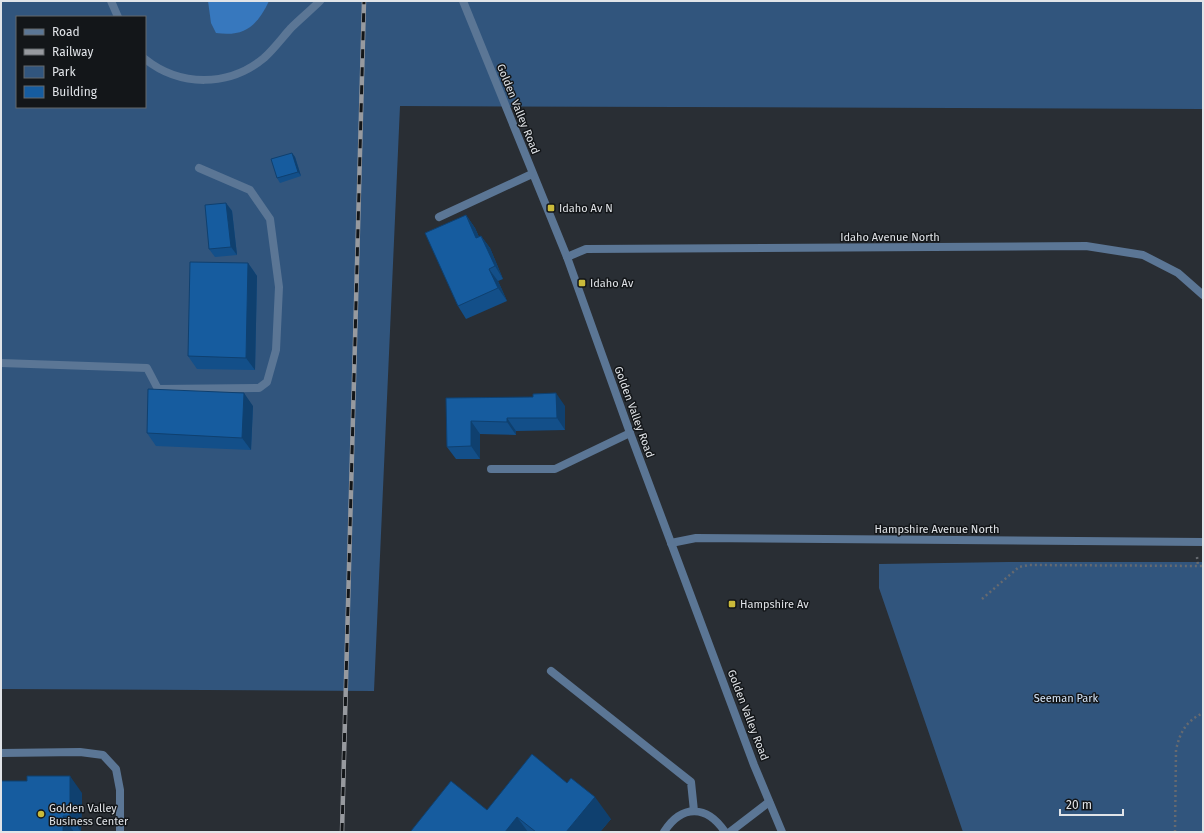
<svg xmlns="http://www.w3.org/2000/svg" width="1204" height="833" font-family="'Fira Sans',sans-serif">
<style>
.green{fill:#31557d;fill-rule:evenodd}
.water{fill:#3778be}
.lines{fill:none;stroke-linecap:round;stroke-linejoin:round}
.path{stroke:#666a70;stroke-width:2.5;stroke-dasharray:2 3;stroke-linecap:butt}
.service{stroke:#5b7695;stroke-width:8}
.minor{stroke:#5b7695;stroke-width:8}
.tertiary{stroke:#5b7695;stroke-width:8}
.rail-casing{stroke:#979a9f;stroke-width:4.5}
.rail{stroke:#131619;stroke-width:3;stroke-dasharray:9;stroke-linecap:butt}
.wall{fill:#134f89}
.shaded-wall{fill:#0f406f}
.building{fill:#165c9f;stroke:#0f406f}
.poi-dot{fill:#caba3a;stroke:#131619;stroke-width:1.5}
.labels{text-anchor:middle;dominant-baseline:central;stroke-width:3;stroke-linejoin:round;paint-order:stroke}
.street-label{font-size:11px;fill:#e1e4e8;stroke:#131619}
.poi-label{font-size:11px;fill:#e1e4e8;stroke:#131619;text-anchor:start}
.park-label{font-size:11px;fill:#d4e4f7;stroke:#131619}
</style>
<rect width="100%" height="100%" fill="#292e34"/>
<!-- green -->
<path class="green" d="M 1,1 L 1203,1 L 1203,109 L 400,106 L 374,691 L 1,689 ZM 17,17 L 145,17 L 145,107 L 17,107 Z
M 1008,562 L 1203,562 L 1203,832 L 963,832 L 879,588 L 879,564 Z"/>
<!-- water -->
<path class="water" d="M 208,1 L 269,1 C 257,26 245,37 216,33 L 211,23 Z"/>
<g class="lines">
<!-- path -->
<path class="path" d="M 1197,557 L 1198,566
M 982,599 L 1019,567 L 1029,565 L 1203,566
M 1175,832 L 1176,750 C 1180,732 1186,721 1203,713"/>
<!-- service -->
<path class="service" d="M 111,1 L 118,17
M 145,59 C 180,87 229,87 264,58 C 274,49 282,38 291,28 C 300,19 311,10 320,1
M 439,217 L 532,174
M 1,363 L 147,368 L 158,389 L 259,388 L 267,382 L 276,350 L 279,287 L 270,219 L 250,190 L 199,168
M 491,469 L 555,469 L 630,433
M 551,671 L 691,782 L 694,811
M 1,753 L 80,752 L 103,755 L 116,769 L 120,790 L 120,832
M 664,832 C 682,804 707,805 725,832
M 730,832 L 769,802"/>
<!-- minor -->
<path class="minor" d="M 567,257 L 586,249 L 1086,246 L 1143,255 L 1178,273 L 1203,295
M 671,543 L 696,538 L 1203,542"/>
<!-- tertiary -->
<path class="tertiary" d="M 463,1 L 567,257 L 630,433 L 754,765 L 782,832"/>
<!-- rail casing -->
<g class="rail-casing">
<path id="rail" d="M 342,832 L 364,1"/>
</g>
<!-- rail -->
<use href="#rail" class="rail"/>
</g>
<!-- wall -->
<path class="wall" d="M 292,153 L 295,157 L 301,176 L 280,183 L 277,178 Z
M 226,203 L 232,211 L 237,255 L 215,257 L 209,249 Z
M 466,215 L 475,228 L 479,237 L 481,236 L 490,248 L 503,279 L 498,281 L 507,301 L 466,319 L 458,306 Z
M 248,263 L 257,276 L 255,370 L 197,369 L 188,356 Z
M 446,398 L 565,406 L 565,430 L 516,431 L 516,435 L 480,434 L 480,459 L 456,459 L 447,447 Z
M 253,406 L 251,450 L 156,446 L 147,433 Z
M 82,793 L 81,832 L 1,832 Z
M 487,810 L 611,819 L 600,832 L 411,832 L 411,831 Z"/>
<!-- shaded-wall -->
<path class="shaded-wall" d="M 292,153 L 295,157 L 301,176 L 298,172 Z
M 226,203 L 232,211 L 237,255 L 231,247 Z
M 466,215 L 475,228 L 485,250 L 476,238 Z
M 481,236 L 490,248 L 503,279 L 495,266 Z
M 248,263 L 257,276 L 255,370 L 246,358 Z
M 489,269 L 498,281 L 507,301 L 498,288 Z
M 244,393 L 253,406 L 251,450 L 242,438 Z
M 556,393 L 565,406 L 565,430 L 557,418 Z
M 507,418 L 516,431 L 516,435 L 507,422 Z
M 471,421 L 480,434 L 480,459 L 471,446 Z
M 70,776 L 82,793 L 81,832 L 70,816 Z
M 595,797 L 611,819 L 600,832 L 566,832 Z
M 63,816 L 74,832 L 63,832 Z
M 517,817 L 528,832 L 505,832 Z"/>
<!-- building -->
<path class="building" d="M 292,153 L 298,172 L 277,178 L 271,159 Z
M 226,203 L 231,247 L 209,249 L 205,205 Z
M 466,215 L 476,238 L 481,236 L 495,266 L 489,269 L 498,288 L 458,306 L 425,233 Z
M 190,262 L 248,263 L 246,358 L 188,356 Z
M 148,389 L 244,393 L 242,438 L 147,433 Z
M 556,393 L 557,418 L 507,418 L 507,422 L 471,421 L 471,446 L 447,447 L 446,398 L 533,397 L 533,394 Z
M 532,754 L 567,783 L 571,778 L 595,797 L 566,832 L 536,832 L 517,817 L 505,832 L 412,832 L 411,831 L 451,781 L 487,810 Z
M 27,776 L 70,776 L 70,816 L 63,816 L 63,832 L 1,832 L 1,781 L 27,781 Z"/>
<!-- markers -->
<g class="poi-dot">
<rect x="547" y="204" width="8" height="8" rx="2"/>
<rect x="578" y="279" width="8" height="8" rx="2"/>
<rect x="728" y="600" width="8" height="8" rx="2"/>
<circle cx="41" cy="814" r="4"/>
</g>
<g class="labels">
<!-- street labels -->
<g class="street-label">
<text transform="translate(518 109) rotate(68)">Golden Valley Road</text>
<text x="890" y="237">Idaho Avenue North</text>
<text transform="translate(634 412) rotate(70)">Golden Valley Road</text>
<text x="937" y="529">Hampshire Avenue North</text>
<text transform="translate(748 715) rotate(69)">Golden Valley Road</text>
</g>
<!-- poi labels -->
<g class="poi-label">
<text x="559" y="208">Idaho Av N</text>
<text x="590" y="283">Idaho Av</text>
<text x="740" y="604">Hampshire Av</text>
<text x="49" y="808">Golden Valley<tspan x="49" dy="13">Business Center</tspan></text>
</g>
<!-- park labels -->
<g class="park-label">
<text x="1066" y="698">Seeman Park</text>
</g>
</g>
<!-- border -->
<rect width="1204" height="833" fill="none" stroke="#e1e4e8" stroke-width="4"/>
<!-- legend -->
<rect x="16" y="16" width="130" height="92" fill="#131619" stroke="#65686c"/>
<rect x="24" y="29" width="20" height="6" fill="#5b7695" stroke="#65686c"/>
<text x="52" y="36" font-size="12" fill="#e1e4e8">Road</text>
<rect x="24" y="49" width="20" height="6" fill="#979a9f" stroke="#65686c"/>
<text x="52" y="56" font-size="12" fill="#e1e4e8">Railway</text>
<rect x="24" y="66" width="20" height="12" fill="#31557d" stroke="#65686c"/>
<text x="52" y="76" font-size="12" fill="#e1e4e8">Park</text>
<rect x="24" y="86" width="20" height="12" fill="#165c9f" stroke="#65686c"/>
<text x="52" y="96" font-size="12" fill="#e1e4e8">Building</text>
<!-- scale -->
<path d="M1060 809v6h63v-6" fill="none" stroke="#e1e4e8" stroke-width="2"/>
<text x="1066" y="809" font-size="12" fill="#e1e4e8" stroke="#131619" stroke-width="3" paint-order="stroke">20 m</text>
</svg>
